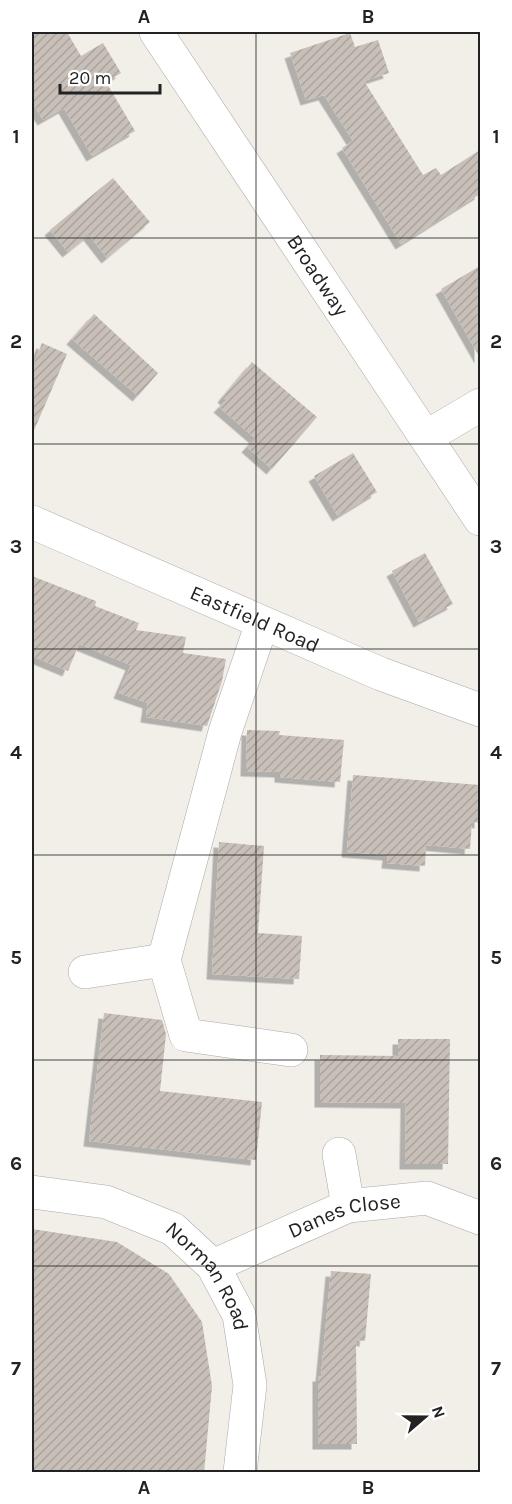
<svg xmlns="http://www.w3.org/2000/svg" width="512" height="1504" font-family="Karla,sans-serif">
<style>
.building{fill:url(#building-hatch);filter:url(#shadow)}
.lines{fill:none;stroke-linecap:round;stroke-linejoin:round}
.minor-casing{stroke:#a9a9a9;stroke-width:34}
.minor{stroke:#fff;stroke-width:33}
.grid{fill:none;stroke:#222;stroke-width:1.5;stroke-opacity:0.55}
.labels{text-anchor:middle;dominant-baseline:central;stroke-width:6;stroke-linejoin:round;paint-order:stroke}
.street-label{font-size:21px;fill:#222;stroke:#fff}
.neatline{fill:none;stroke:#222;stroke-width:2}
.grid-label{font-size:20px;text-anchor:middle;font-weight:bold;fill:#222}
</style>
<defs>
<pattern id="building-hatch" width="6" height="6" patternUnits="userSpaceOnUse" patternTransform="scale(1.5)"><rect width="6" height="6" fill="#c7bfb8"/><path d="M-1 1l2-2M0 6l6-6M5 7l2-2" fill="none" stroke="#aba49e"/></pattern>
<filter id="shadow"><feDropShadow dx="-5.5" dy="5.5" stdDeviation="0" flood-color="#0004"/></filter>
</defs>
<rect width="100%" height="100%" fill="#f2efe9"/>
<!-- building -->
<path class="building" d="M 32,32 L 67,32 L 81,56 L 103,43 L 121,73 L 106,82 L 135,131 L 92,156 L 64,108 L 43,120 L 32,102 Z
M 350,33 L 355,47 L 378,40 L 389,73 L 364,81 L 423,175 L 436,168 L 441,175 L 480,150 L 480,194 L 401,244 L 342,148 L 353,141 L 324,95 L 306,100 L 290,53 Z
M 113,178 L 150,222 L 107,258 L 89,235 L 68,252 L 50,230 Z
M 480,266 L 480,358 L 441,289 Z
M 94,314 L 158,373 L 138,396 L 72,339 Z
M 42,343 L 67,354 L 32,435 L 32,368 Z
M 252,362 L 317,417 L 272,469 L 247,447 L 255,438 L 219,407 L 226,400 L 223,397 Z
M 353,453 L 377,492 L 338,516 L 314,476 Z
M 425,553 L 453,604 L 419,622 L 392,571 Z
M 32,576 L 96,601 L 95,606 L 139,623 L 136,630 L 186,637 L 183,653 L 226,659 L 222,681 L 207,726 L 146,717 L 148,703 L 119,693 L 131,665 L 79,644 L 68,671 L 32,656 Z
M 247,730 L 280,731 L 279,735 L 344,740 L 340,782 L 280,777 L 280,772 L 246,771 Z
M 353,775 L 480,785 L 480,823 L 472,822 L 470,849 L 426,845 L 425,866 L 387,863 L 388,855 L 347,852 Z
M 219,842 L 264,846 L 258,933 L 302,936 L 299,979 L 212,974 Z
M 104,1013 L 162,1020 L 166,1034 L 160,1091 L 262,1102 L 256,1160 L 89,1141 Z
M 398,1039 L 450,1039 L 448,1164 L 405,1164 L 406,1103 L 320,1102 L 320,1055 L 398,1056 Z
M 32,1229 L 117,1242 L 169,1274 L 202,1322 L 212,1386 L 204,1473 L 32,1473 Z
M 331,1271 L 371,1274 L 365,1341 L 356,1340 L 357,1444 L 318,1444 L 318,1376 L 321,1376 Z"/>
<g class="lines">
<!-- minor casing -->
<g class="minor-casing">
<g id="minor">
<path id="s1" d="M 156,32 L 480,519"/>
<path d="M 426,437 L 480,405"/>
<path id="s2" d="M 32,522 L 381,674 L 480,710"/>
<path d="M 262,623 L 225,732 L 164,960 L 186,1035 L 291,1050"/>
<path d="M 85,972 L 164,960"/>
<path d="M 339,1154 L 348,1206"/>
<path id="s3" d="M 32,1192 L 106,1202 L 173,1229 L 213,1266 L 239,1315 L 250,1385 L 240,1472"/>
<path id="s4" d="M 213,1266 L 348,1206 L 427,1198 L 480,1218"/>
</g>
</g>
<!-- minor -->
<use href="#minor" class="minor"/>
</g>
<!-- grid -->
<path class="grid" d="M 256,32 L 256,1472M 32,238 L 480,238M 32,444 L 480,444M 32,649 L 480,649M 32,855 L 480,855M 32,1060 L 480,1060M 32,1266 L 480,1266"/>
<g class="labels">
<!-- street labels -->
<g class="street-label">
<text stroke="none"><textPath href="#s1" startOffset="292">Broadway</textPath></text>
<text stroke="none"><textPath href="#s2" startOffset="243">Eastfield Road</textPath></text>
<text stroke="none"><textPath href="#s4" startOffset="142">Danes Close</textPath></text>
<text stroke="none"><textPath href="#s3" startOffset="207">Norman Road</textPath></text>
</g>
</g>
<!-- border -->
<rect width="512" height="1504" fill="none" stroke="#ffffff" stroke-width="66"/>
<!-- north arrow -->
<g transform="translate(425 1417) rotate(70)" stroke="#ffffff" stroke-width="4.5" paint-order="stroke">
<path d="M0-4.5L10 22L0 15L-10 22Z" fill="#222222"/>
<text y="-9" font-size="16" font-weight="bold" text-anchor="middle" fill="#222222">N</text>
</g>
<!-- scale -->
<path d="M60 84v9h100v-9" fill="none" stroke="#222222" stroke-width="3"/>
<text x="69" y="84" font-size="18" fill="#222222" stroke="#ffffff" stroke-width="4.5" paint-order="stroke">20 m</text>
<rect x="33" y="33" width="446" height="1438" class="neatline"/>
<g class="grid-label">
<text x="144" y="23">A</text>
<text x="368" y="23">B</text>
<text x="16" y="143">1</text>
<text x="496" y="143">1</text>
<text x="16" y="348">2</text>
<text x="496" y="348">2</text>
<text x="16" y="553">3</text>
<text x="496" y="553">3</text>
<text x="16" y="759">4</text>
<text x="496" y="759">4</text>
<text x="16" y="964">5</text>
<text x="496" y="964">5</text>
<text x="16" y="1170">6</text>
<text x="496" y="1170">6</text>
<text x="16" y="1375">7</text>
<text x="496" y="1375">7</text>
<text x="144" y="1494">A</text>
<text x="368" y="1494">B</text>
</g>
</svg>
